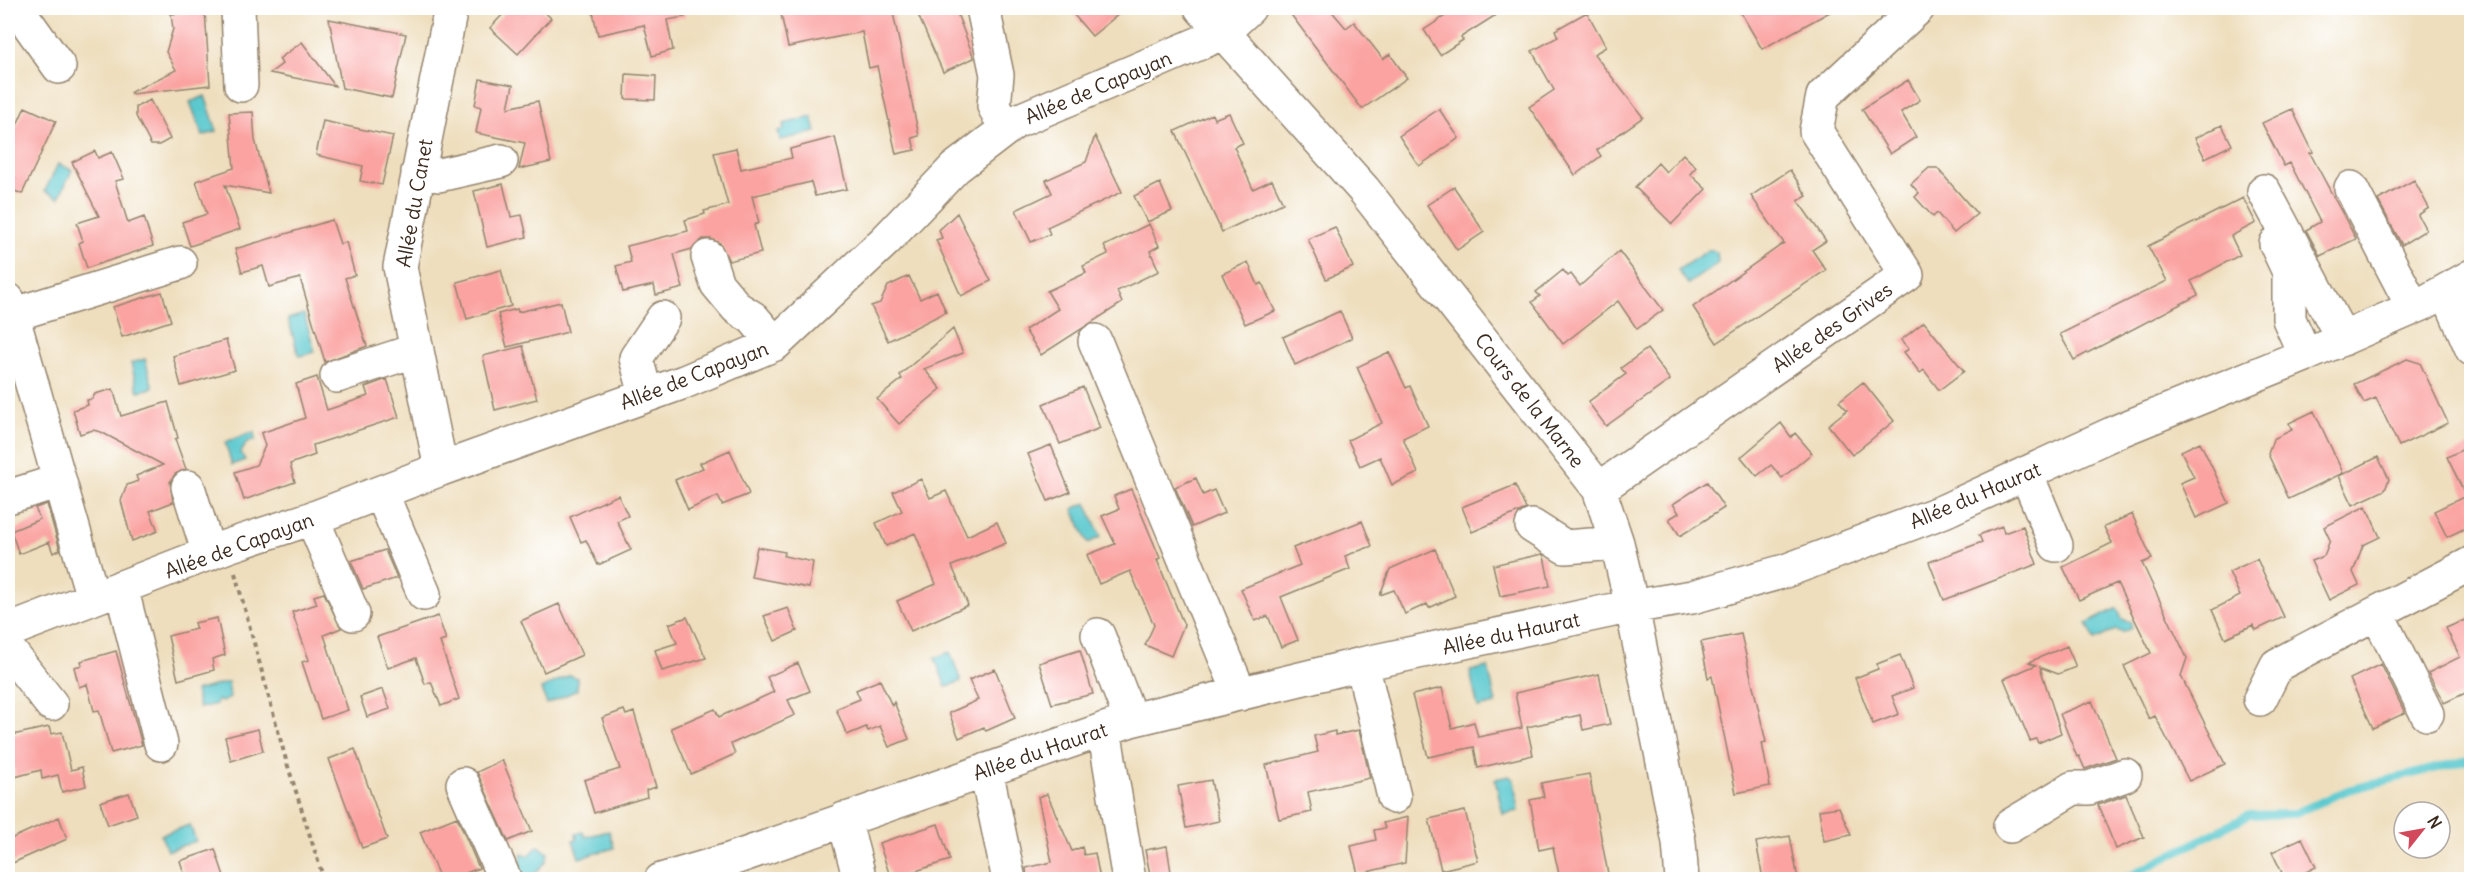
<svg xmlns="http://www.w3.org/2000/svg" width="2479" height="887" font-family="Delius,sans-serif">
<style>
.water{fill:#5bc9cf;stroke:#4b7a76;stroke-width:1.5}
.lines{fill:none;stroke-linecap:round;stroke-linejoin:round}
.stream{stroke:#5bc9cf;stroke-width:8}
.building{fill:#faa3a1}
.minor-casing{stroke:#94846e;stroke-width:36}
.path{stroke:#94846e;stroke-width:4;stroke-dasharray:4.5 4.5;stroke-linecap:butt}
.minor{stroke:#fff;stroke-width:33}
.labels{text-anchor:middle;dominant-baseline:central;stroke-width:6;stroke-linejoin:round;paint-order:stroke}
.street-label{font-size:20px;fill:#3b2a1e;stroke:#fff}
</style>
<rect width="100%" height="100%" fill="#fff"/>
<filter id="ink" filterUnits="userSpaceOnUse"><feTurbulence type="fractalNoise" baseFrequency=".0167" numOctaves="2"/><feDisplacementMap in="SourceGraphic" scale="12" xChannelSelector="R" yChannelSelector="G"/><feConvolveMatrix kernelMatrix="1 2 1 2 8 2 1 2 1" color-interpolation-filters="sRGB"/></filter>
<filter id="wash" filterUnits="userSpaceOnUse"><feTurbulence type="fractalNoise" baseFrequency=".008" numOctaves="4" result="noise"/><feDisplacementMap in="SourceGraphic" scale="24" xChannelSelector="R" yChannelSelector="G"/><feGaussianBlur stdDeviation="1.35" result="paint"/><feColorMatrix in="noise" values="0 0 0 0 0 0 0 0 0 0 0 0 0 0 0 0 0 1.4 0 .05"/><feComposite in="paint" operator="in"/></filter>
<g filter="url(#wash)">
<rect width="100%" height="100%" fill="#eedebd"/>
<!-- water -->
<path class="water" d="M 205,96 L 217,131 L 203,136 L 190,102 Z
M 812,117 L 816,132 L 780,140 L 778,131 L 784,130 L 783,124 Z
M 58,164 L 72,170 L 59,198 L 45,191 Z
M 1708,250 L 1717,252 L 1718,263 L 1688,284 L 1678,270 Z
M 304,314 L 315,352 L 299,356 L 288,319 Z
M 145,359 L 153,388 L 138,391 L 131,363 Z
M 254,432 L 255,440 L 247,442 L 241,453 L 245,460 L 232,465 L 225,442 Z
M 1086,503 L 1101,537 L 1088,543 L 1073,509 Z
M 2117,608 L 2122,619 L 2131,622 L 2131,628 L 2124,632 L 2115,630 L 2095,640 L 2087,624 Z
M 950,652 L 961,681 L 946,687 L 935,658 Z
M 1488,667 L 1496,704 L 1478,708 L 1470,671 Z
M 570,675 L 577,678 L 577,690 L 547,704 L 541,689 Z
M 228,682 L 230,698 L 222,702 L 217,700 L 216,704 L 199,708 L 195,691 Z
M 1509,776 L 1514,780 L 1518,811 L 1503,814 L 1495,779 Z
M 190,825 L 196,841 L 167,851 L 161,835 Z
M 609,831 L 614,848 L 579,858 L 573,840 L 577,839 L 576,834 L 583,832 L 585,837 Z
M 539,846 L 548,853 L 546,862 L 530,879 L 522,878 L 519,872 L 522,854 L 528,856 Z"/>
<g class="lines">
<!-- stream -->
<path class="stream" d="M 2122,880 L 2249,815 L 2293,814 L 2348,790 L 2472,759"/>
</g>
<g id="blocks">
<!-- building -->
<path class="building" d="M 512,8 L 540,8 L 551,18 L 518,54 L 490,28 L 505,12 Z
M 592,8 L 684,8 L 685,17 L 667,20 L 673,50 L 652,56 L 644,25 L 598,35 Z
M 812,8 L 892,8 L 919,136 L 912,138 L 915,150 L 896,154 L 877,66 L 869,68 L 862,32 L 788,47 L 781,14 Z
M 915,8 L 955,8 L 974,58 L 943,72 Z
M 1068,8 L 1126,8 L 1092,36 Z
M 1286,8 L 1329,8 L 1346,28 L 1354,22 L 1383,59 L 1390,54 L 1407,78 L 1362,109 Z
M 1457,8 L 1507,8 L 1461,37 L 1463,40 L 1440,55 L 1424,30 Z
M 1738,8 L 1837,8 L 1762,49 Z
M 205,11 L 210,85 L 131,94 L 131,92 L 176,70 L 166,52 L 173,29 L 171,14 Z
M 1587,12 L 1606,47 L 1594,54 L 1643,117 L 1597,150 L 1601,156 L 1575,175 L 1529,107 L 1554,90 L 1532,51 L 1558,37 L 1555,30 Z
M 329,19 L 406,34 L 392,98 L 342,88 Z
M 302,42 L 335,86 L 270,73 L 282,64 L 279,59 Z
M 626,74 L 656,76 L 655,100 L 625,99 Z
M 480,79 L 513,85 L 508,108 L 538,101 L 551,162 L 519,169 L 525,143 L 476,133 L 481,107 L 475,105 Z
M 1908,80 L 1920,100 L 1901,112 L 1916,137 L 1890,154 L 1862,109 Z
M 150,100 L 170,139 L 159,145 L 151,145 L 136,116 L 136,107 Z
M 25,107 L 56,121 L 22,194 L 8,188 L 8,145 Z
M 1439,109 L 1459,138 L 1419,166 L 1399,136 Z
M 2292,109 L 2313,152 L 2310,153 L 2356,239 L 2320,256 L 2306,230 L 2320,222 L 2290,163 L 2284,166 L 2262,123 Z
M 253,112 L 255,140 L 269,193 L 225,185 L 240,229 L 190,246 L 182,222 L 207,214 L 196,181 L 234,168 L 229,113 Z
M 1229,113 L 1243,143 L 1234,147 L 1253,189 L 1272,180 L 1283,203 L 1222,232 L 1175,131 L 1212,114 L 1214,119 Z
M 323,121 L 393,136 L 382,185 L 360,181 L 363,166 L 316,155 Z
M 2222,125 L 2232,145 L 2205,158 L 2195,138 Z
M 1095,136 L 1122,192 L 1047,227 L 1050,234 L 1031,242 L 1016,210 L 1052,193 L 1046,180 L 1086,162 Z
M 835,137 L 847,189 L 815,196 L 811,182 L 752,196 L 759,223 L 754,225 L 761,253 L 729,261 L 720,243 L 711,239 L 703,239 L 692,249 L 674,254 L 683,288 L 656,295 L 654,285 L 623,292 L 616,266 L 631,262 L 627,246 L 688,231 L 685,220 L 705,214 L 704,211 L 728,205 L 714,153 L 736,148 L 741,169 L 792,158 L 790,149 Z
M 95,151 L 98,158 L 112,152 L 124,179 L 115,181 L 128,223 L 144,217 L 153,246 L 87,268 L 79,243 L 83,241 L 77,223 L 99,216 L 72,162 Z
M 1683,154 L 1696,167 L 1690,174 L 1706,189 L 1672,224 L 1635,187 L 1658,163 L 1666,172 Z
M 1929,168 L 1937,168 L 1977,214 L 1954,233 L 1937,213 L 1933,217 L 1915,197 L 1919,193 L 1911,184 Z
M 1790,170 L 1807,196 L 1798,201 L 1826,241 L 1812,250 L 1826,270 L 1717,343 L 1693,307 L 1784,243 L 1751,196 Z
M 2414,180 L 2429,208 L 2418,215 L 2426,230 L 2402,245 L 2378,200 Z
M 1160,183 L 1172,211 L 1147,222 L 1134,196 Z
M 503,184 L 511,217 L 522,215 L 527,237 L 487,247 L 474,191 Z
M 1454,187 L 1484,232 L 1457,250 L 1427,205 Z
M 2243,198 L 2256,223 L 2231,236 L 2240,255 L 2191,281 L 2198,295 L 2074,360 L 2060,334 L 2167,281 L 2148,246 Z
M 957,213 L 991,281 L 961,296 L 936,240 L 942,238 L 939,230 Z
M 332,220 L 340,244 L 346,242 L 355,275 L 345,278 L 367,346 L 325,362 L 300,278 L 269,287 L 263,266 L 242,272 L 235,249 Z
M 1149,224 L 1159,246 L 1150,251 L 1159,271 L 1117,291 L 1122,303 L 1041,355 L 1025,330 L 1058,309 L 1047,291 L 1086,273 L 1083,266 L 1108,254 L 1104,246 Z
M 1335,227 L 1353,267 L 1326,279 L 1308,239 Z
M 1619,251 L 1663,310 L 1637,329 L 1618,301 L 1563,344 L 1532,302 L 1540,296 L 1536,292 L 1563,270 L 1568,276 L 1571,274 L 1580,286 Z
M 1248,262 L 1258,285 L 1262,283 L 1275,311 L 1245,324 L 1222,274 Z
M 501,270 L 511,306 L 467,319 L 457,282 Z
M 909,276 L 920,299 L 937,291 L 946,312 L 888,341 L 871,306 L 880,303 L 888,286 Z
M 162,292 L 171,321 L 122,337 L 113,307 Z
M 561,302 L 568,332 L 507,347 L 498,314 L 517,309 L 518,312 Z
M 1340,311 L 1352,338 L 1295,365 L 1283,337 Z
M 1924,322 L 1964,371 L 1939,390 L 1924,370 L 1920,373 L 1904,352 L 1909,349 L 1901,340 Z
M 953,329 L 963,353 L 924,369 L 941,389 L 899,424 L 877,399 L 902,379 L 900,375 Z
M 226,340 L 235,370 L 181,386 L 173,356 Z
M 523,346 L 537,399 L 495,410 L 483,356 Z
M 1647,349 L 1670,380 L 1606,426 L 1588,402 L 1626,374 L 1621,368 Z
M 1389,352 L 1406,388 L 1410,386 L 1428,426 L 1403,438 L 1418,473 L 1392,485 L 1380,457 L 1360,466 L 1348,440 L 1382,423 L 1357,367 Z
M 2407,359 L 2420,363 L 2448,423 L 2399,446 L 2376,398 L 2364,403 L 2354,384 Z
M 317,377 L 327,410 L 368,396 L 365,387 L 387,379 L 399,417 L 313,445 L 315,455 L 290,464 L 295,482 L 244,500 L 235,472 L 256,465 L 265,446 L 261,433 L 305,418 L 296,384 Z
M 1863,382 L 1894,421 L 1852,455 L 1828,425 L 1847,410 L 1839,401 Z
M 1083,387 L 1100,428 L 1060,444 L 1043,404 Z
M 113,389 L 121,416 L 168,402 L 178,438 L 175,439 L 186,469 L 175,474 L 170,482 L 173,502 L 150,511 L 158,531 L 132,541 L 121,501 L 127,485 L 138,481 L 136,476 L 163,465 L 101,432 L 93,430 L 80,434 L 73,410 L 88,405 L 87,400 L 92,399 L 95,394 Z
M 2314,411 L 2343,473 L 2289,499 L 2268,454 L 2273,439 L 2292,430 L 2289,423 Z
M 1781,423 L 1791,437 L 1795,433 L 1812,453 L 1782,478 L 1771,465 L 1757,476 L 1741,457 Z
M 2200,442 L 2229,503 L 2196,518 L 2180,483 L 2194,477 L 2181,451 Z
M 1051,445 L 1070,492 L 1048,501 L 1028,454 Z
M 2472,445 L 2472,525 L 2447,537 L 2434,511 L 2466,496 L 2447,457 Z
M 730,450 L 749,494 L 722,505 L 718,496 L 688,510 L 675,480 L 703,468 L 700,463 Z
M 2378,457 L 2389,479 L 2385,490 L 2353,505 L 2339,476 Z
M 1196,478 L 1203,495 L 1214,490 L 1224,513 L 1192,527 L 1175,487 Z
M 921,479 L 930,498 L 946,491 L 967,536 L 997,522 L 1006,543 L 952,566 L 968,605 L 911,631 L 897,601 L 936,584 L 915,533 L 886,546 L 876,523 L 902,511 L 893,492 Z
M 1707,482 L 1724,508 L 1680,536 L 1669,519 L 1679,513 L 1673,504 Z
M 1515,485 L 1526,509 L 1472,532 L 1462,507 Z
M 1131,489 L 1160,558 L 1157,560 L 1184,625 L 1171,656 L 1145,645 L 1154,625 L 1130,571 L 1099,584 L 1087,555 L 1115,544 L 1102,516 L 1119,509 L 1114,496 Z
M 618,495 L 628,516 L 617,521 L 631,550 L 598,565 L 586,540 L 581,542 L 570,517 Z
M 47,504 L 60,550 L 53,553 L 49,542 L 19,554 L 11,531 L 40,519 L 35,508 Z
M 2366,506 L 2380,537 L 2363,545 L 2353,572 L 2359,585 L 2329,600 L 2311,561 L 2324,556 L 2330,540 L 2324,527 Z
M 2132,514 L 2152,559 L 2142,563 L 2187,658 L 2181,676 L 2225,764 L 2189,781 L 2155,716 L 2149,719 L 2124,666 L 2151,653 L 2117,583 L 2079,600 L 2063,567 L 2112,543 L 2104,527 Z
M 1362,521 L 1372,546 L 1345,556 L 1350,569 L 1281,597 L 1298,640 L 1281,647 L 1268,616 L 1255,621 L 1241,589 L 1300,565 L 1293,548 Z
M 2002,526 L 2004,533 L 2023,526 L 2037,564 L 1944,600 L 1929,562 L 1982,542 L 1979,535 Z
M 757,547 L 785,552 L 784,556 L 813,562 L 809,588 L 751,577 Z
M 1435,549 L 1455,596 L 1429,608 L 1427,604 L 1405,614 L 1394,590 L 1380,595 L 1390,569 Z
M 385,550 L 397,578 L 363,589 L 351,561 Z
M 1542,554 L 1544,556 L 1550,586 L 1500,596 L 1493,565 Z
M 2257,559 L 2284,617 L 2256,630 L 2253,625 L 2225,638 L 2212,610 L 2240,596 L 2229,572 Z
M 324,593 L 341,628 L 324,635 L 348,710 L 321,719 L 302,662 L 309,660 L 292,612 L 317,604 L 314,596 Z
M 559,604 L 582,655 L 544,672 L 521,621 Z
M 788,608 L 797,631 L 775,641 L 764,616 Z
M 438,616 L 446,640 L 440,642 L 459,699 L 441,706 L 431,682 L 425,684 L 416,658 L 388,668 L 377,637 Z
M 687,617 L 706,658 L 662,671 L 655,650 L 677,643 L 669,624 Z
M 2472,617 L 2472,690 L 2444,703 L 2428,673 L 2460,657 L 2446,628 Z
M 217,618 L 225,655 L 212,659 L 214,670 L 178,680 L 168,636 L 196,629 L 194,623 Z
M 1741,634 L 1766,742 L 1762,743 L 1770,786 L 1736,793 L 1712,676 L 1708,678 L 1701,642 Z
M 2067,646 L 2076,667 L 2058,674 L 2040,667 L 2061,733 L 2038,743 L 2036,739 L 2030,741 L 2004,679 L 2036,665 L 2029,662 Z
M 1080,650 L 1093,694 L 1052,704 L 1039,663 Z
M 116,651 L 142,745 L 111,753 L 99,710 L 94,711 L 87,684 L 79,687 L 74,667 L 82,665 L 81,661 Z
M 1900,655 L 1913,688 L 1892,696 L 1899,714 L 1873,724 L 1855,678 L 1878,669 L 1877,664 Z
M 798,663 L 810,691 L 788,700 L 795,715 L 731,744 L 735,754 L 691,774 L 671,728 L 715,709 L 719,717 L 774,692 L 767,677 Z
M 2381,664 L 2405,713 L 2373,728 L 2350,679 Z
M 995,669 L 1015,718 L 986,731 L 984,727 L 959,738 L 949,713 L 978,700 L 969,680 Z
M 1599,674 L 1610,724 L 1583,730 L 1580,715 L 1527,727 L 1533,755 L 1478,768 L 1474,747 L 1428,757 L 1412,695 L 1442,688 L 1452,728 L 1474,722 L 1478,737 L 1522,728 L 1515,693 Z
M 880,680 L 892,706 L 894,702 L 909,739 L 889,747 L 880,726 L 868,731 L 866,727 L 847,735 L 836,709 L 860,699 L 856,690 Z
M 383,689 L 390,709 L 367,717 L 360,697 Z
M 2092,701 L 2116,758 L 2085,769 L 2079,756 L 2077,757 L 2060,714 Z
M 624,710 L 626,715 L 634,712 L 656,787 L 646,790 L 647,797 L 594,813 L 584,780 L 620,769 L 602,718 Z
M 49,727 L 51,734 L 62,732 L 71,770 L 82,767 L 86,786 L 62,792 L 58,775 L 42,779 L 41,770 L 15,777 L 8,736 Z
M 258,729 L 263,751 L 231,761 L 225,737 Z
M 1359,730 L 1370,778 L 1308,792 L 1312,812 L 1279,819 L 1266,765 L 1318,752 L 1314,736 L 1335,731 L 1335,735 Z
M 355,749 L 387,839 L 362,848 L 329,759 Z
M 502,760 L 532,831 L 508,841 L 477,772 Z
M 1589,774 L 1609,879 L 1560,879 L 1553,847 L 1539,850 L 1530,800 L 1544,797 L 1541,783 Z
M 1211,780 L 1219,821 L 1186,828 L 1178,786 Z
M 129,793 L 137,815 L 108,825 L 100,802 Z
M 1047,794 L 1072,851 L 1082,847 L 1084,855 L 1095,853 L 1100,879 L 1027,879 L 1026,868 L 1052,862 L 1038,797 Z
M 2126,795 L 2144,837 L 2116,849 L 2098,805 Z
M 1839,807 L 1851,835 L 1824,841 L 1819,810 Z
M 1465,811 L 1478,861 L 1441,870 L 1429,819 Z
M 59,817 L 67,839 L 8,865 L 8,840 Z
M 457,817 L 479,868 L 451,879 L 440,879 L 420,832 Z
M 1408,817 L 1405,863 L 1358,874 L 1351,846 L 1376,840 L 1374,830 L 1385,828 L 1383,823 Z
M 938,824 L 950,860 L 891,879 L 879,843 Z
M 1790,836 L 1798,879 L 1763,879 L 1756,842 Z
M 2302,838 L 2316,867 L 2292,879 L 2285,879 L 2272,852 Z
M 1167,846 L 1172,879 L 1151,879 L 1145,850 Z
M 215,849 L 225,879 L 186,879 L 180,861 Z"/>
</g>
</g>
<g filter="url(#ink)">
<use href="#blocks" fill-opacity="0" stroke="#94846e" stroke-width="1.5"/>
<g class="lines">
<!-- minor casing -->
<g class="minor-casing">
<path id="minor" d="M 17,8 L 59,67
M 238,8 L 241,85
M 983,8 L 997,75 L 994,106 L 1006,129
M 1201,8 L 1364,190 L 1599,489 L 1617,543 L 1632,607 L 1679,842 L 1682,880
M 418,172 L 439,175 L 501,161
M 2351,188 L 2413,307
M 2264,191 L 2343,339
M 2276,244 L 2289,272 L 2289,319 L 2305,355
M 708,257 L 717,284 L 737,308 L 753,318 L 775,344
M 2447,292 L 2472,349
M 8,300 L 93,598
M 12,315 L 180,263
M 1095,341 L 1240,694
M 337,376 L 417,350
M 646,395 L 636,358 L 663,318
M 441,469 L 400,267 L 451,8
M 2026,473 L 2056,545
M 188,487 L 209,554
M 1599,489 L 1907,275 L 1816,131 L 1823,96 L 1918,8
M 381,492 L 424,594
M 8,497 L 59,481
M 312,518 L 353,614
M 1532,526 L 1565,547 L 1617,543
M 121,587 L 161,744
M 2377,613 L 2427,714
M 8,631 L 228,546 L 319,516 L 441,469 L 684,382 L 775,344 L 885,241 L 955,168 L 1015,122 L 1207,40 L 1224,31 L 1249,8
M 1098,635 L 1131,720
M 8,649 L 51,704
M 1362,664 L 1394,797
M 2260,699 L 2277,665 L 2472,563
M 1104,729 L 1129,880
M 986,770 L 1009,880
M 463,784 L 505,880
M 844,819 L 860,880
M 2010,826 L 2073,788 L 2089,788 L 2125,775
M 661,880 L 729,860 L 1131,720 L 1362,664 L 1618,609 L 1692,597 L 1785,571 L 1944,511 L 2118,431 L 2305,355 L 2422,304 L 2472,276"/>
</g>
<!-- path -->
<path class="path" d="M 235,573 L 286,760 L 324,880"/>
<!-- minor -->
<use href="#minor" class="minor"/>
</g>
</g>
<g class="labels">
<!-- street labels -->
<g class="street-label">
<text transform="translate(1098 87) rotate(-23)">Allée de Capayan</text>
<text transform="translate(414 203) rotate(-80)">Allée du Canet</text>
<text transform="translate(1832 327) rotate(-35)">Allée des Grives</text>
<text transform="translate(694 375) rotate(-21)">Allée de Capayan</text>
<text transform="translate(1530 400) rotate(52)">Cours de la Marne</text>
<text transform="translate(1975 495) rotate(-23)">Allée du Haurat</text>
<text transform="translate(239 545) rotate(-20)">Allée de Capayan</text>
<text transform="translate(1511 633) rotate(-12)">Allée du Haurat</text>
<text transform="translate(1040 751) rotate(-19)">Allée du Haurat</text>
</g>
</g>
<!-- margin -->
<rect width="2479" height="887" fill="none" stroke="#fff" stroke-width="30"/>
<!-- north arrow -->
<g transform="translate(2422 830) rotate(59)"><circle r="28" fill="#ffffff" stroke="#b1aaa5" stroke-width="1.5"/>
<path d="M0-4.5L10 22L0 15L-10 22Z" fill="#d1495b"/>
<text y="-9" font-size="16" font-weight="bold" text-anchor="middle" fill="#3b2a1e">N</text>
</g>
</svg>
